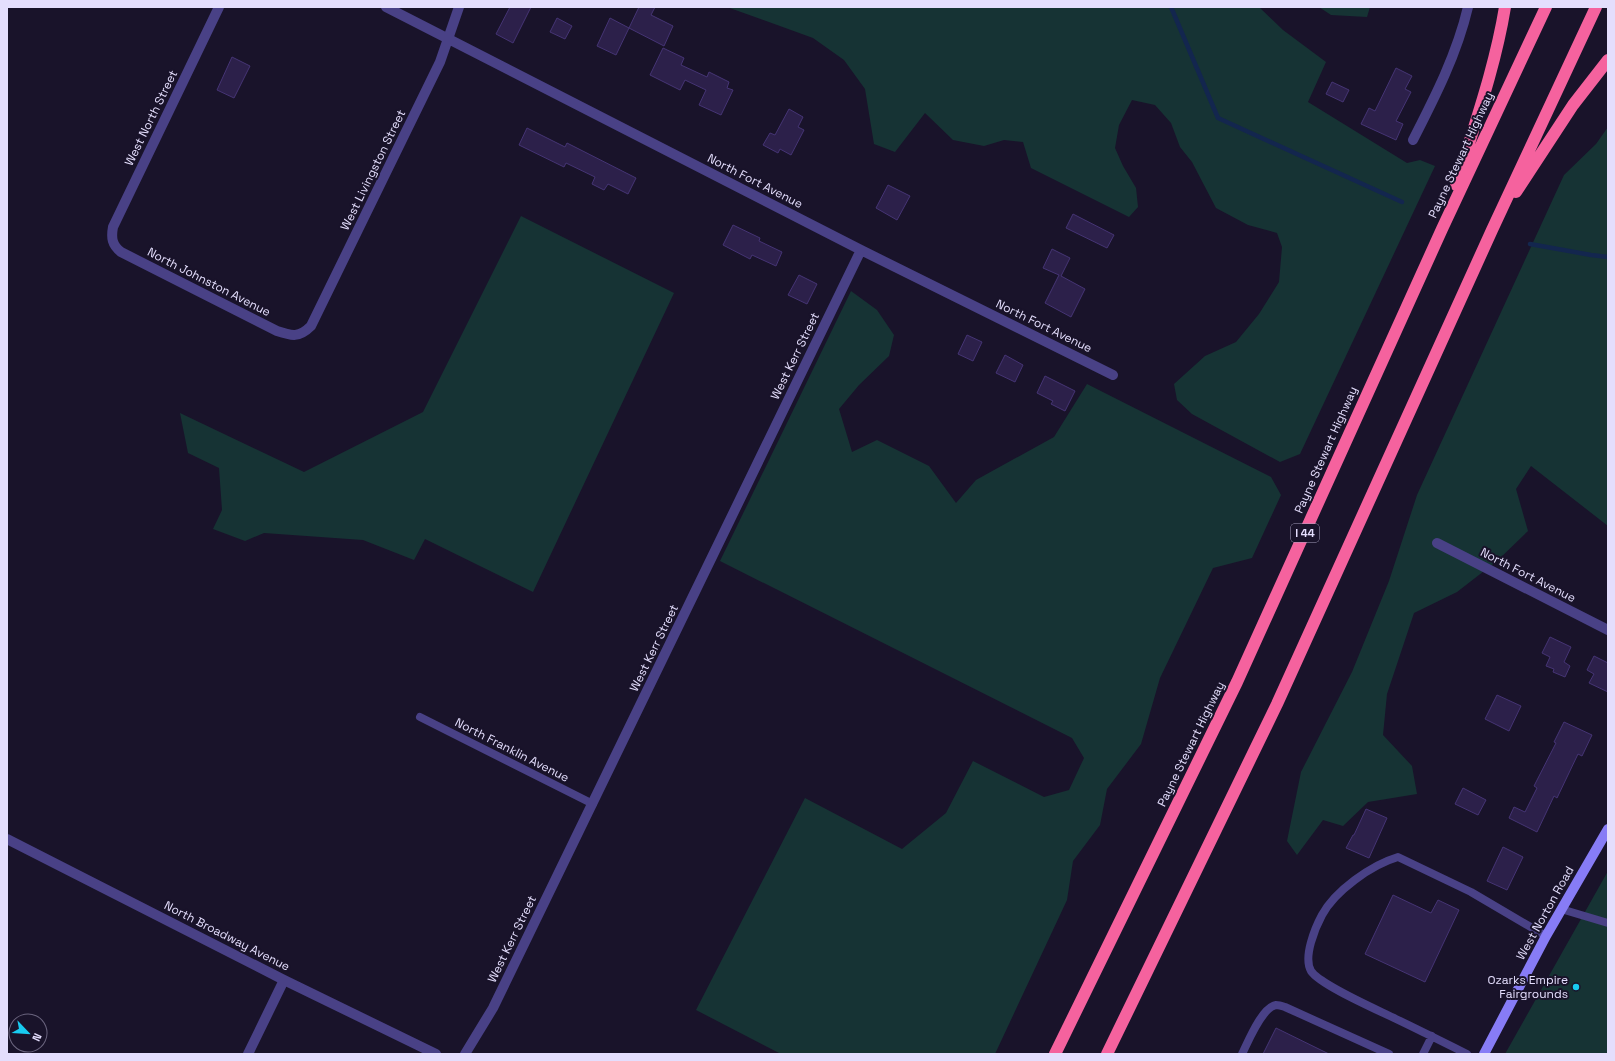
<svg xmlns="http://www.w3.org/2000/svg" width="1615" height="1061" font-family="'Space Grotesk',sans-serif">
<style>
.green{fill:#163334}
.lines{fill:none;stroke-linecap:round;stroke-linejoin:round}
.stream{stroke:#13264e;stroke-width:4.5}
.building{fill:#2c204a;stroke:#453474}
.service{stroke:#494186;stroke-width:8}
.minor{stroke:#494186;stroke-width:10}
.secondary{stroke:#877cf6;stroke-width:10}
.motorway{stroke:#f5629e;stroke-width:12}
.poi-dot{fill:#18cbf0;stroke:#19132a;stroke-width:1.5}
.labels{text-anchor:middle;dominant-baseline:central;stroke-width:4;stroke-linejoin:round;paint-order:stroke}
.shield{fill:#19132a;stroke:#a7a1be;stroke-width:1}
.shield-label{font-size:11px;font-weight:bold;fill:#e4defd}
.street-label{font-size:12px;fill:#e4defd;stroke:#19132a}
.poi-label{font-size:12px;fill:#e4defd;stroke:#19132a;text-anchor:end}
</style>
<rect width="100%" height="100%" fill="#19132a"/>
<!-- green -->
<path class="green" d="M 727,7 L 1259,7 L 1283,30 L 1326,62 L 1308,102 L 1407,163 L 1420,160 L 1435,166 L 1300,454 L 1280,462 L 1192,414 L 1177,400 L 1174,384 L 1205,356 L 1236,342 L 1259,314 L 1279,282 L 1282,247 L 1277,233 L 1248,225 L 1216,208 L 1192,162 L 1180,147 L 1171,123 L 1155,105 L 1132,100 L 1119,125 L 1115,148 L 1123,166 L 1136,188 L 1138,207 L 1129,217 L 1031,168 L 1023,142 L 1004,140 L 984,146 L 953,140 L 925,113 L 895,152 L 874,144 L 865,89 L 844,60 L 813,38 Z
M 1319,7 L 1370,7 L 1367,17 L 1331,15 Z
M 1608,127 L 1608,526 L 1531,466 L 1516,489 L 1528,531 L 1497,561 L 1457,592 L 1414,613 L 1387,694 L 1383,735 L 1412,766 L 1417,794 L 1368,802 L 1343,826 L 1323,820 L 1297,855 L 1287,841 L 1301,772 L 1352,672 L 1389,581 L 1417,495 L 1564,175 L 1596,144 Z
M 521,216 L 674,293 L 533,592 L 425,539 L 414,560 L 363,540 L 264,533 L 245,541 L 213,529 L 222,510 L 219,468 L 188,453 L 180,413 L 304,472 L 423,412 Z
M 851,291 L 877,310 L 894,335 L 889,356 L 859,385 L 839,409 L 852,452 L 877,440 L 929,466 L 956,503 L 976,480 L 1054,437 L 1087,384 L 1271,477 L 1281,495 L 1252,558 L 1213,568 L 1160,678 L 1141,744 L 1107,789 L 1100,825 L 1073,861 L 1067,900 L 995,1054 L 781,1054 L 696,1010 L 805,798 L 902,849 L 946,813 L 973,761 L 1044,797 L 1069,790 L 1084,758 L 1072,738 L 720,561 Z
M 1608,871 L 1608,1054 L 1505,1054 Z"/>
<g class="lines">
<!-- stream -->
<path class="stream" d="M 1171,7 L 1218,118 L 1402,202
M 1530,244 L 1591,255 L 1608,257"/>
</g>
<!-- building -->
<path class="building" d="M 510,7 L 531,7 L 513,43 L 496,34 Z
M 639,7 L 655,7 L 651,15 L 673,26 L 664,46 L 629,28 L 616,55 L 597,46 L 610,18 L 629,28 Z
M 557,18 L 572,26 L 565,39 L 550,32 Z
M 663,48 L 684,58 L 681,65 L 707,77 L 709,72 L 729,82 L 727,88 L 733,90 L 721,115 L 699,105 L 706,90 L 685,80 L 680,90 L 650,75 Z
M 232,57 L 250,66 L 234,98 L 217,90 Z
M 1396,68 L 1412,76 L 1405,89 L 1411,92 L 1396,121 L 1403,124 L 1396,140 L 1361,124 L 1369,108 L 1375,111 Z
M 1332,82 L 1349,90 L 1343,102 L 1326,94 Z
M 789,109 L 803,117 L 798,127 L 804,130 L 791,155 L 780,149 L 778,153 L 763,145 L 770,133 L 775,135 Z
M 527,128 L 565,147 L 567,143 L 636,178 L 628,194 L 608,184 L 604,190 L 592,184 L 595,177 L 566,163 L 564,167 L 519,145 Z
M 888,185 L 910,196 L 897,220 L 876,208 Z
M 1073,214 L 1114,235 L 1107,248 L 1066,228 Z
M 733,225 L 760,238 L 759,241 L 782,252 L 776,266 L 752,255 L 750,259 L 723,245 Z
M 1052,249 L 1070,258 L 1061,276 L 1085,289 L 1071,317 L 1045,303 L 1059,275 L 1043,268 Z
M 799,275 L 817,284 L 807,304 L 788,295 Z
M 967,335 L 982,342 L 973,361 L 958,354 Z
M 1005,355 L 1023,365 L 1015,382 L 996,373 Z
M 1045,376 L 1075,391 L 1065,411 L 1051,404 L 1053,401 L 1037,393 Z
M 1550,637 L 1571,647 L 1564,662 L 1570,666 L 1565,677 L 1553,672 L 1554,669 L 1546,666 L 1550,657 L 1542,653 Z
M 1594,656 L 1608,663 L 1608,692 L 1589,683 L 1594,674 L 1587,670 Z
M 1497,695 L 1521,706 L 1509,731 L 1485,719 Z
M 1564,722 L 1592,735 L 1582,756 L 1578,754 L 1557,798 L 1554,796 L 1537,832 L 1509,818 L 1514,807 L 1525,812 L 1537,788 L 1534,786 L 1556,743 L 1554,742 Z
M 1463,788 L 1486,800 L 1478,815 L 1455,804 Z
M 1366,809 L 1387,818 L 1369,858 L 1346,848 L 1353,835 L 1354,835 Z
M 1503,847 L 1523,857 L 1507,890 L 1487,881 Z
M 1393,895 L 1431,913 L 1438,900 L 1459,910 L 1425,982 L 1365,954 Z
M 1276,1028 L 1329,1054 L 1263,1054 Z"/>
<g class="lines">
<!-- service -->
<path class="service" d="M 420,717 L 593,804
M 1561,909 L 1608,923
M 1242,1054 C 1248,1042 1262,1007 1276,1005 C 1278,1005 1282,1006 1285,1007 L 1389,1054
M 1423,1054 L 1432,1036
M 1467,1054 C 1443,1042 1419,1030 1396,1019 C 1378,1010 1320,985 1311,971 C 1303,957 1315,928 1322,915 C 1335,891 1371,865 1398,857 L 1471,892 L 1546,936"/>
<!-- minor -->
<path class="minor" d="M 219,7 L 113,227 C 111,238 112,245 121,252 L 277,331 C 292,336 299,338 311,326 L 440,62 L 459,7
M 386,7 L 861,250 L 1113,375
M 1413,140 C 1435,97 1457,54 1468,7
M 1437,543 L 1608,630
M 7,839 L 284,980 L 436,1054
M 248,1054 L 284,980
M 465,1054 L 493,1008 L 861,250"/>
<!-- secondary -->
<path class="secondary" d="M 1484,1054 L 1546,936 L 1608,829"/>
<!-- motorway -->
<path class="motorway" d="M 1456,185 C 1474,126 1495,68 1505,7
M 1516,192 L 1573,105 L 1608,60
M 1055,1054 L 1237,682 L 1442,229 L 1546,7
M 1107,1054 L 1277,704 L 1492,230 L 1596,7"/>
</g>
<!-- markers -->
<circle class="poi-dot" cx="1576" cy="987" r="4"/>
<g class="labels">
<!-- shield labels -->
<rect class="shield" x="1291" y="524" width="28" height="18" rx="3"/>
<g class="shield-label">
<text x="1305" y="533">I 44</text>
</g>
<!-- street labels -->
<g class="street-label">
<text transform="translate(151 118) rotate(-64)">West North Street</text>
<text transform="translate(1461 155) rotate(-65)">Payne Stewart Highway</text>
<text transform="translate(373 170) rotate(-64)">West Livingston Street</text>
<text transform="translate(755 181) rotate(27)">North Fort Avenue</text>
<text transform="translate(209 282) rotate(27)">North Johnston Avenue</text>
<text transform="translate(1044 326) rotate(26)">North Fort Avenue</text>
<text transform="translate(795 356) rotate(-64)">West Kerr Street</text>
<text transform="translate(1326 450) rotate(-66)">Payne Stewart Highway</text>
<text transform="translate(1528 575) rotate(27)">North Fort Avenue</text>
<text transform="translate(654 648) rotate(-64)">West Kerr Street</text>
<text transform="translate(1191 744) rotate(-64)">Payne Stewart Highway</text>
<text transform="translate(512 750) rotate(27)">North Franklin Avenue</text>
<text transform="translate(1545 913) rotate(-61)">West Norton Road</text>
<text transform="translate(227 936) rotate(27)">North Broadway Avenue</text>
<text transform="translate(512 939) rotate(-64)">West Kerr Street</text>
</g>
<!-- poi labels -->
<g class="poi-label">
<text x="1568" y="980">Ozarks Empire<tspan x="1568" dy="14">Fairgrounds</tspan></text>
</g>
</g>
<!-- border -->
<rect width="1615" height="1061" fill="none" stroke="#e4defd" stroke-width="16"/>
<!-- north arrow -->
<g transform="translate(28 1033) rotate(115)"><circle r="19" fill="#19132a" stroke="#6a647e"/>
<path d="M0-3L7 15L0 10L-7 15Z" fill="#18cbf0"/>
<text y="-6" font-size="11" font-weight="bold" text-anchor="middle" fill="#e4defd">N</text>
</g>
</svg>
